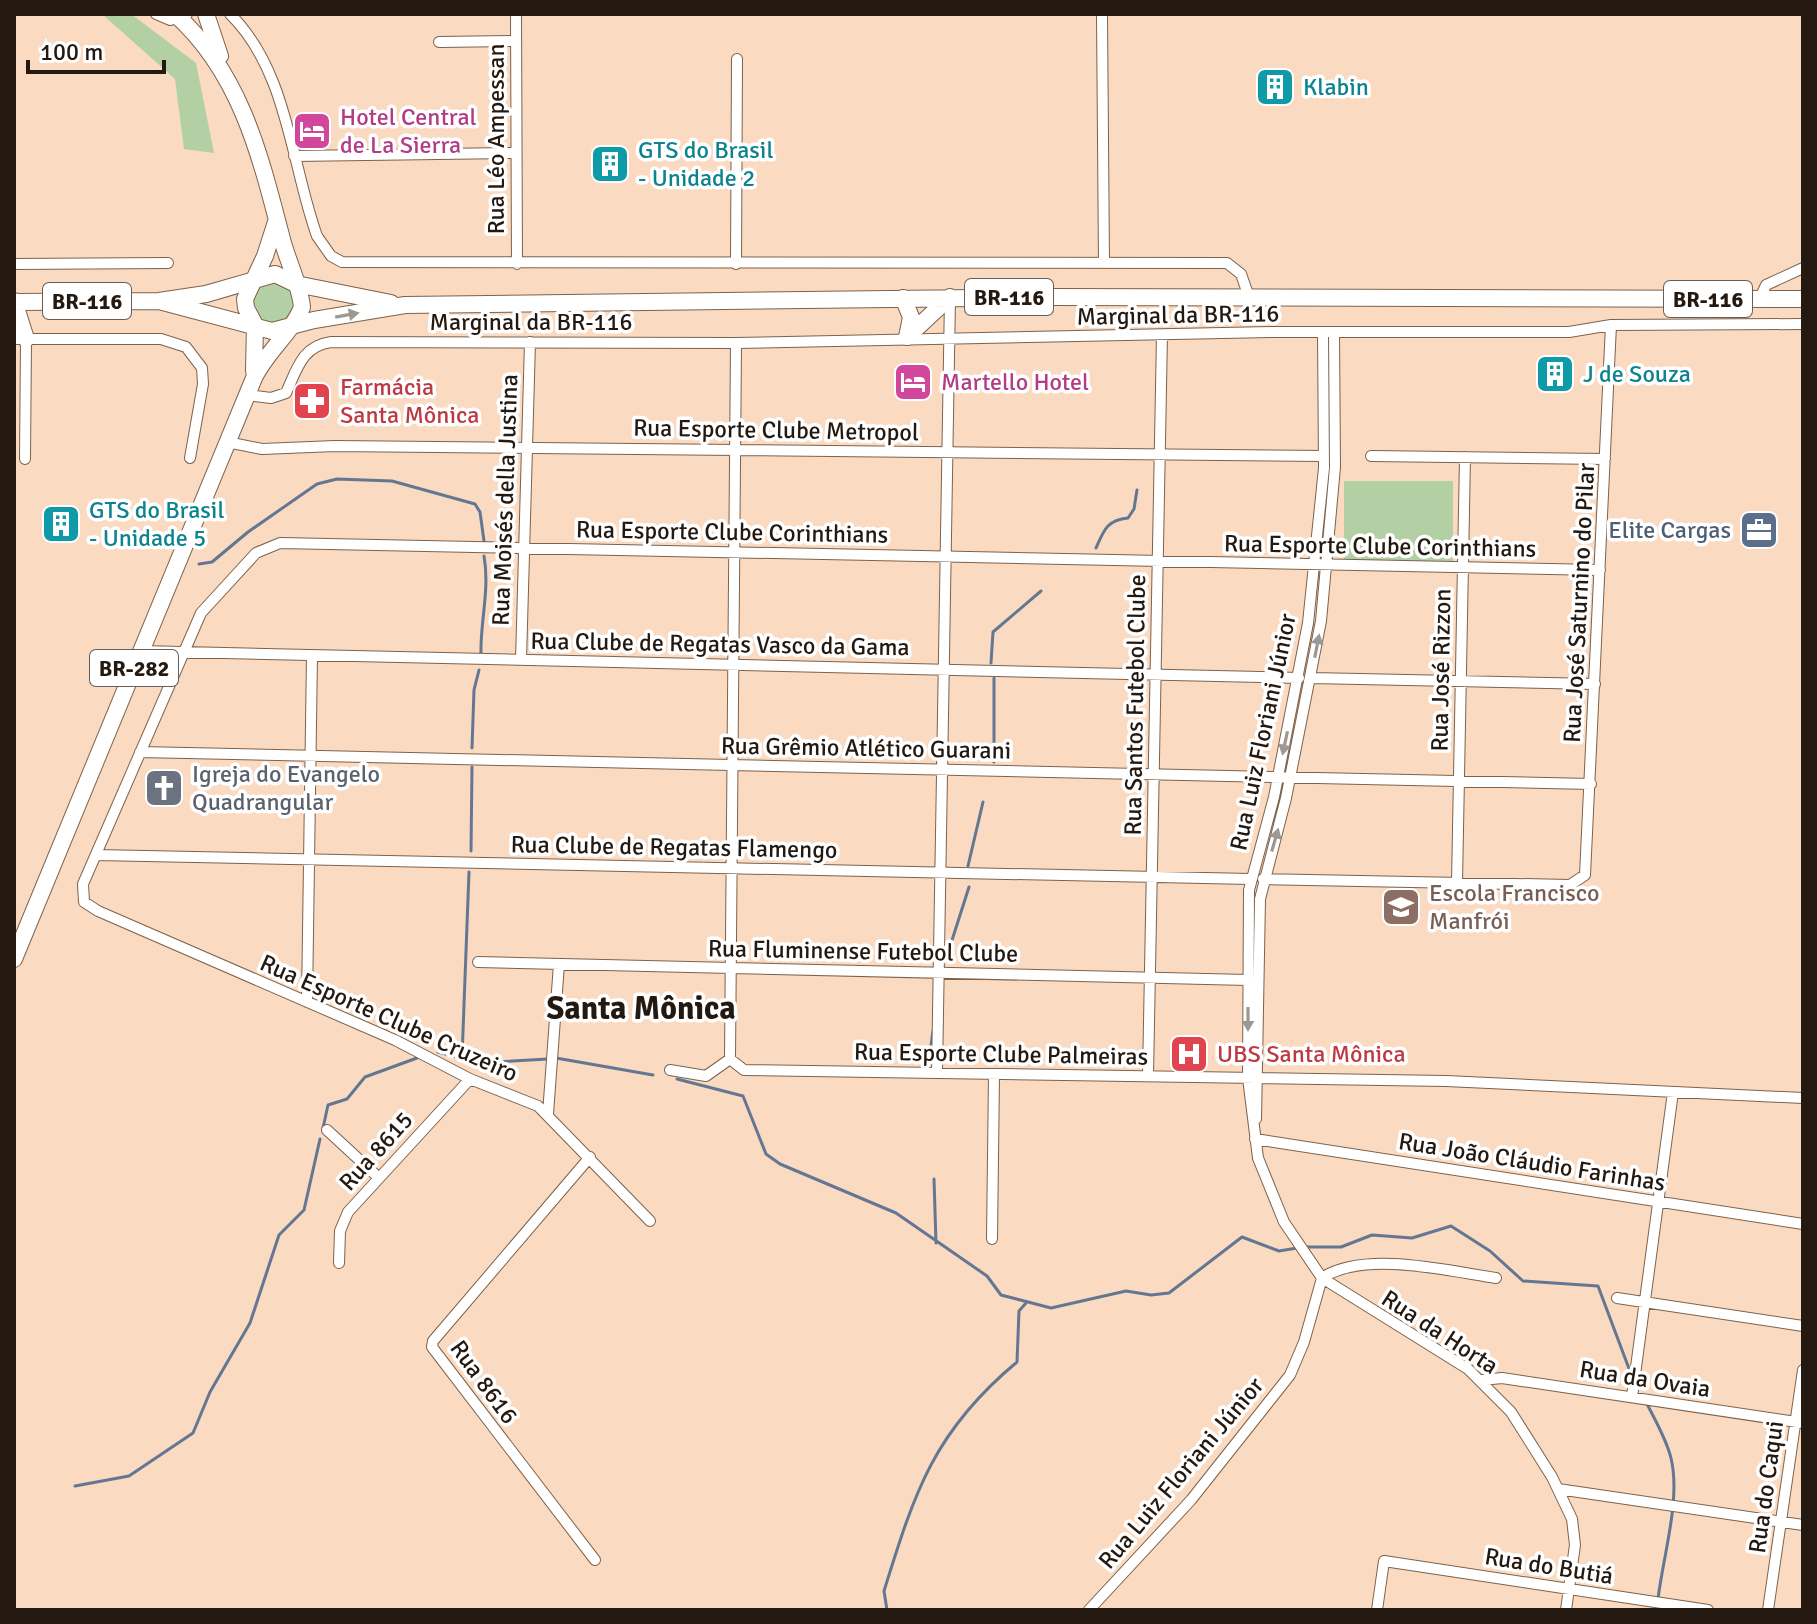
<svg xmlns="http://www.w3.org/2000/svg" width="1817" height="1624" font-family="Signika,sans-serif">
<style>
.green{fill:#b2d0a4}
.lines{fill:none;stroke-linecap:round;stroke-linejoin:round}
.stream{stroke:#637792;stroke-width:3}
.minor-casing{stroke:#7d624b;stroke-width:12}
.highway-casing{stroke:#7d624b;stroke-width:18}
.minor{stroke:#fff;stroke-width:10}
.highway{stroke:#fff;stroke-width:16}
.oneway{fill:#9c9893}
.labels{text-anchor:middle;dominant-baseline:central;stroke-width:7;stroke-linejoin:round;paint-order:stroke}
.shield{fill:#fff;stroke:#665e58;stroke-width:2}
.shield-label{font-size:22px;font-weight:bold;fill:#241910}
.culture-label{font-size:24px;fill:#0d838f;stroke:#fff;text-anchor:start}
.hotel-label{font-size:24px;fill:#b23c85;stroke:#fff;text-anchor:start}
.street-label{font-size:24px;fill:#241910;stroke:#fff}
.health-label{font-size:24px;fill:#be3a42;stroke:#fff;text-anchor:start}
.service-label{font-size:24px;fill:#4e5e75;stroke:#fff;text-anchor:end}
.worship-label{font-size:24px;fill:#5b616d;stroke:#fff;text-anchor:start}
.education-label{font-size:24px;fill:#785e54;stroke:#fff;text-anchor:start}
.district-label{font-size:32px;font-weight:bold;fill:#241910;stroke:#fff}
</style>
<rect width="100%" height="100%" fill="#fadac1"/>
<!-- green -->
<path class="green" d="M 102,14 L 131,14 L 196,63 L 214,153 L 184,149 L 175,79 Z
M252 303a21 21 0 1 1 42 0a21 21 0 1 1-42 0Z
M 1344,481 L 1453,481 L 1453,562 L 1344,562 Z"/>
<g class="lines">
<!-- stream -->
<path class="stream" d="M 1096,548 C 1104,530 1107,520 1128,518 L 1134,509 L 1137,490
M 199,564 L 212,562 L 248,532 L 317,484 L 337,479 L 392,481 L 475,504 L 480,512 L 484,541
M 481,654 C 480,622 490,590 484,556
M 991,663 L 993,632 L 1041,591
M 994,678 L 994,762
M 472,748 L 474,690 L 479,670
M 471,851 L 472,767
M 968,866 L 983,802
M 946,959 L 969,887
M 438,1052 L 479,1063 L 548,1059
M 462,1058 L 469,872
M 556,1058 L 653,1075
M 929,1060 L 933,1031
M 677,1079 L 743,1096 L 766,1154 L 780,1164 L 896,1213 L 987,1276 L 1001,1295 L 1051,1308 L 1126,1291 L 1151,1295 L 1169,1293 L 1242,1237 L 1279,1251 L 1297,1248
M 323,1128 L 328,1105 L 347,1099 L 365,1077 L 417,1058
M 934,1179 L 936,1243
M 1305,1247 L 1341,1247 L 1372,1235 L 1412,1238 L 1451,1226 L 1490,1251 L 1523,1281 L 1598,1286 L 1631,1374
M 1646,1402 C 1655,1420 1666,1438 1671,1458 C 1681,1500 1663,1556 1658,1599
M 75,1486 L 129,1476 L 193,1433 L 210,1392 L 250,1323 L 279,1235 L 304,1210 L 320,1139
M 887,1610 L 884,1591 C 915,1491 934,1431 1017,1362 L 1019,1311 L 1026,1303"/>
<!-- minor casing -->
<g class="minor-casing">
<path id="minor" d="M 156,14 L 170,20 L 187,14
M 230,14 C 288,71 291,164 317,236 L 331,256 L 342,262 L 1227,263 L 1241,274 L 1249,297
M 516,14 L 517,264
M 1102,14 L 1104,263
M 439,42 L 516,41
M 294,156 L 516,153
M 14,264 L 168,263
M 736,264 L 737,59
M 1760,298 L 1766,285 L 1803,268
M 1323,332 L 1324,468 L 1308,623 L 1274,797 L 1249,890 L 1248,1078 L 1258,1158 L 1284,1222 L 1322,1278 L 1468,1369 L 1511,1412 L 1552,1477 L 1572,1519 L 1575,1545 L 1566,1610
M 14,339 L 161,339 L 186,347 L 202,368 L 203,384 L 190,458
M 247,395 L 271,398 L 286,393 C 297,369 302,346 331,342 L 736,343 L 1271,332 L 1569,332 L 1611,325 L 1803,324
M 227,442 L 262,449 L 335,446 L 1324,456
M 1371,456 L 1605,459
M 25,459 L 26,339
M 141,651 L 1299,678
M 521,660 L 530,342
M 1311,678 L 1595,684
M 140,752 L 1591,784
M 96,855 L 1251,879
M 1263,879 L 1570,885 L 1585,875 L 1611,325
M 1457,883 L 1465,457
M 478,962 L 1248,980
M 307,1002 L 312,655
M 730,1059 L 744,1070 L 1446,1081 L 1803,1098
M 730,1059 L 736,343
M 670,1070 L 706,1076 L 730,1059
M 937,1073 L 950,297
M 1148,1076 L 1162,335
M 548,1114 L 559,964
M 1256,1119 L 1260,899 L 1286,798 L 1321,621 L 1335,467 L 1334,332
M 327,1130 L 379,1178
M 1255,1139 L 1803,1224
M 590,1157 L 433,1341 L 432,1347 L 595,1560
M 650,1221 L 538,1106 L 470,1079 L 395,1040 L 98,911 L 84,902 L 83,884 L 201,613 L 256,553 L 280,543 L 1600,570
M 992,1239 L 994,1074
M 339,1263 L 340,1231 L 348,1212 L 470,1079
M 1322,1278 C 1364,1250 1449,1271 1496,1278
M 1617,1298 L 1803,1326
M 1482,1380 L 1502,1378 L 1803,1423
M 1632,1397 L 1673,1092
M 1558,1489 L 1803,1525
M 1089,1610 L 1191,1500 L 1290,1375 L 1304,1342 L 1322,1278
M 1377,1610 L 1384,1561 L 1708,1610
M 1768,1610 L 1803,1370"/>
</g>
<!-- highway casing -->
<g class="highway-casing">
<path id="highway" d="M 206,14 L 220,56
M 903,298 L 911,317 L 907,337
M 14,301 L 26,339
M 159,301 L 272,331 L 314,320 L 405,305 L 1049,297 L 1803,299
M 14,302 L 159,301 L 206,294 L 275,274 L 296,284 L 391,303
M 255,325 L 246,308 L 245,299 L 265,256 L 276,222
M 907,337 L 950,297
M 254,371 L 255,325
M 14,959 L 254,378 C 266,352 294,330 302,307 C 300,286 289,264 283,243 C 261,159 242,74 175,14"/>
</g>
<!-- minor -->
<use href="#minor" class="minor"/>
<!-- highway -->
<use href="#highway" class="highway"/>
</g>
<!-- one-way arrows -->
<defs><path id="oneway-solid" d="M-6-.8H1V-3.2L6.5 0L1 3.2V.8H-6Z" transform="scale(2)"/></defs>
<g class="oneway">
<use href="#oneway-solid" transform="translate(347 315) rotate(-10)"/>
<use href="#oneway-solid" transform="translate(1317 646) rotate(-79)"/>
<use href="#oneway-solid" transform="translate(1285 743) rotate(102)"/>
<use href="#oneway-solid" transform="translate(1275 840) rotate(-74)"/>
<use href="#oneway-solid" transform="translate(1248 1019) rotate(90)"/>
</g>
<!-- icons -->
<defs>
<g id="building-square" transform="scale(2)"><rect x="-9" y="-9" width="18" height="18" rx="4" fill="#0f9aa8" stroke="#fff"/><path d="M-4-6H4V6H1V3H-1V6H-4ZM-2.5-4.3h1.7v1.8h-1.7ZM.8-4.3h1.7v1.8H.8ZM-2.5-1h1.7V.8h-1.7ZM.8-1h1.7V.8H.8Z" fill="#fff"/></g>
<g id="hotel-square" transform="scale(2)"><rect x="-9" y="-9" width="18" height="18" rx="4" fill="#d1479c" stroke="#fff"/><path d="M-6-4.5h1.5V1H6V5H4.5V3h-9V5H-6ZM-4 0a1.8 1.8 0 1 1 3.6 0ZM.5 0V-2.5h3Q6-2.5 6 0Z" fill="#fff"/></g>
<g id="pharmacy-square" transform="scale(2)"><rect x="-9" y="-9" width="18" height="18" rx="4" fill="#e0444e" stroke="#fff"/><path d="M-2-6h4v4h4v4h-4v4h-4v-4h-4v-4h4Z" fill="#fff"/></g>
<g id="office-square" transform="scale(2)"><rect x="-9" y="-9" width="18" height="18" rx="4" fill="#5c6f8a" stroke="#fff"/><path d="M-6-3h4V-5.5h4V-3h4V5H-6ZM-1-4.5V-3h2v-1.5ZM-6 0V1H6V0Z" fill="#fff"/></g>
<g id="church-square" transform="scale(2)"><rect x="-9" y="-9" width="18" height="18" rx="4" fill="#6b7280" stroke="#fff"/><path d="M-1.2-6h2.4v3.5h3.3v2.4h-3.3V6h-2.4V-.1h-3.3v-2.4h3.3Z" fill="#fff"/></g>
<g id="school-square" transform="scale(2)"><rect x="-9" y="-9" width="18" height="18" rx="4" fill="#8d6e63" stroke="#fff"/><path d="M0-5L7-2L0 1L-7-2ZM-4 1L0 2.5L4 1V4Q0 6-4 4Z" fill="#fff"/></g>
<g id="hospital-square" transform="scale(2)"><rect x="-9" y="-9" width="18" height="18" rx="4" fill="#e0444e" stroke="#fff"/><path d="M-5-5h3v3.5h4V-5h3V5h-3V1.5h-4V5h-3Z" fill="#fff"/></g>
</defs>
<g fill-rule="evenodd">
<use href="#building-square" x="1275" y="87"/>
<use href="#hotel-square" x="312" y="131"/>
<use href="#building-square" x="610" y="164"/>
<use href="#building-square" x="1555" y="374"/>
<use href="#hotel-square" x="913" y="382"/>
<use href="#pharmacy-square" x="312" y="401"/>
<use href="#building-square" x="61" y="524"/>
<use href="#office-square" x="1759" y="530"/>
<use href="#church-square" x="164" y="788"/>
<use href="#school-square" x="1401" y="907"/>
<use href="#hospital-square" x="1189" y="1054"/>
</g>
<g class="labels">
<!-- shield labels -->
<g class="shield">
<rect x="965" y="279" width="88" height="36" rx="6"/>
<rect x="1664" y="281" width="88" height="36" rx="6"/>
<rect x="43" y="283" width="88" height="36" rx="6"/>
<rect x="90" y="650" width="88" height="36" rx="6"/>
</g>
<g class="shield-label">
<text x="1009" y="297">BR-116</text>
<text x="1708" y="299">BR-116</text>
<text x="87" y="301">BR-116</text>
<text x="134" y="668">BR-282</text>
</g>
<!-- culture labels -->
<g class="culture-label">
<text x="1303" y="87">Klabin</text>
<text x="638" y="150">GTS do Brasil<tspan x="638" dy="28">- Unidade 2</tspan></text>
<text x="1583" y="374">J de Souza</text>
<text x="89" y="510">GTS do Brasil<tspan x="89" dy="28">- Unidade 5</tspan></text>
</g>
<!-- hotel labels -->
<g class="hotel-label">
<text x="340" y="117">Hotel Central<tspan x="340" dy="28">de La Sierra</tspan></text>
<text x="941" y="382">Martello Hotel</text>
</g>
<!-- street labels -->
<g class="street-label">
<text transform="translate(496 139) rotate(-90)">Rua Léo Ampessan</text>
<text transform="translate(1178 315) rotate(-1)">Marginal da BR-116</text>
<text x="531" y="322">Marginal da BR-116</text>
<text transform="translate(776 430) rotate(1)">Rua Esporte Clube Metropol</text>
<text transform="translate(505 500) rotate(-88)">Rua Moisés della Justina</text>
<text transform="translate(732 532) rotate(1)">Rua Esporte Clube Corinthians</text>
<text transform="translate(1380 546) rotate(1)">Rua Esporte Clube Corinthians</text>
<text transform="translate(1579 603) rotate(-87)">Rua José Saturnino do Pilar</text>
<text transform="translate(720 644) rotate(1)">Rua Clube de Regatas Vasco da Gama</text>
<text transform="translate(1441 670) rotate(-89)">Rua José Rizzon</text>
<text transform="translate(1135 705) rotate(-89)">Rua Santos Futebol Clube</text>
<text transform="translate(1263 732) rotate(-78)">Rua Luiz Floriani Júnior</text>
<text transform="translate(866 748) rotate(1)">Rua Grêmio Atlético Guarani</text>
<text transform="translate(674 847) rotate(1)">Rua Clube de Regatas Flamengo</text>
<text transform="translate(863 951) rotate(1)">Rua Fluminense Futebol Clube</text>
<text transform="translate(389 1018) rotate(24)">Rua Esporte Clube Cruzeiro</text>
<text transform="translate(1001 1054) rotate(1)">Rua Esporte Clube Palmeiras</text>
<text transform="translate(376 1151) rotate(-48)">Rua 8615</text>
<text transform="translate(1532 1162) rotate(9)">Rua João Cláudio Farinhas</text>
<text transform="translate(1440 1332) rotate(33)">Rua da Horta</text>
<text transform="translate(1645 1379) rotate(9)">Rua da Ovaia</text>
<text transform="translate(484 1382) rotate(54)">Rua 8616</text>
<text transform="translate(1181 1473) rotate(-50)">Rua Luiz Floriani Júnior</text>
<text transform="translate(1766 1487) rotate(-82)">Rua do Caqui</text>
<text transform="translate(1549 1566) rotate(9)">Rua do Butiá</text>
</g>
<!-- health labels -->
<g class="health-label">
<text x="340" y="387">Farmácia<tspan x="340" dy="28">Santa Mônica</tspan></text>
<text x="1217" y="1054">UBS Santa Mônica</text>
</g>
<!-- service labels -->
<g class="service-label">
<text x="1731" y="530">Elite Cargas</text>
</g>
<!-- worship labels -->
<g class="worship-label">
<text x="192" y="774">Igreja do Evangelo<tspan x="192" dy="28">Quadrangular</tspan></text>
</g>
<!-- education labels -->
<g class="education-label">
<text x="1429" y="893">Escola Francisco<tspan x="1429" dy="28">Manfrói</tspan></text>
</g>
<!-- district labels -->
<g class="district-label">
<text x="641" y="1008">Santa Mônica</text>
</g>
</g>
<!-- border -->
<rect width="1817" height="1624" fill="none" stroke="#241910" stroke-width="32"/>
<!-- scale -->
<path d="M28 60v12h136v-12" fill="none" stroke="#241910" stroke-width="4"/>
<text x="40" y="60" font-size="24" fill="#241910" stroke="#ffffff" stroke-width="6" paint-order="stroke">100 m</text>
</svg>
